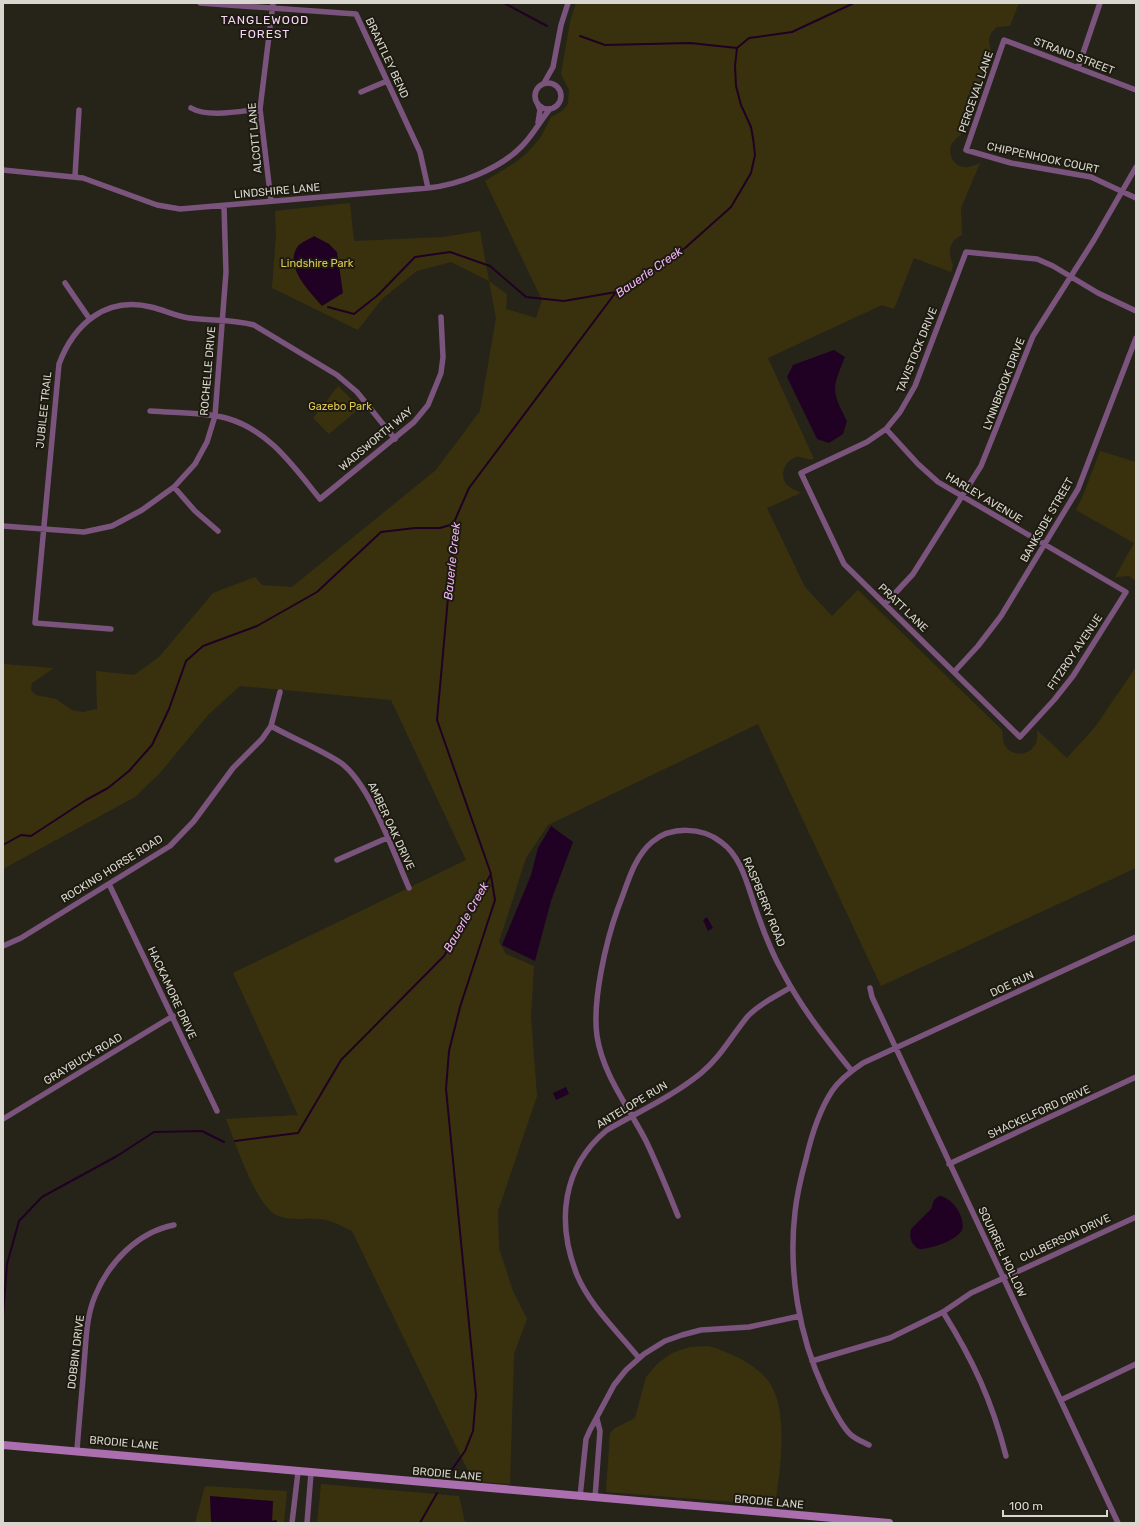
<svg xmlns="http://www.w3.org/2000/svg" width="1139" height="1526" font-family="Rubik,sans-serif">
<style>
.green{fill:#39310e}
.water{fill:#200023}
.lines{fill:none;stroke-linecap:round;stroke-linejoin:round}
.stream{stroke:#200023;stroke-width:2}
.minor{stroke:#7a547d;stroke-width:5.5}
.secondary{stroke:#ab6faf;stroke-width:8}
.labels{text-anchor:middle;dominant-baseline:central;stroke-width:4;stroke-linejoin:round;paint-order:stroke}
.street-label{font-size:11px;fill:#d8d6cf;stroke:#1d1a10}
.park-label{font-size:11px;fill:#e0c84f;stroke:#1d1a10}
.neighbourhood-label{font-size:12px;letter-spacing:1px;fill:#f7d5f9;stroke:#1d1a10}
.water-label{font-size:12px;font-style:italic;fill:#f3b5f7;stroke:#1d1a10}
</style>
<rect width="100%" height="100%" fill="#262419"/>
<!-- green -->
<path class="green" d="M 576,3 L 1019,3 L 1010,26 L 997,27 C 987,35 988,42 992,53 L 965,131 C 957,139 947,142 951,157 C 958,170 968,169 980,163 L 961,208 L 962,235 C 948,241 948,253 953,265 L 951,272 L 914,258 L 894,309 L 882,305 L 768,358 L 814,459 C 808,461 803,456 796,457 C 784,461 779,476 787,485 C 791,489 796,490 801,493 L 767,508 L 805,587 L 832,616 L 858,590 L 1002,730 C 1003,734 1002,739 1004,743 C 1009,756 1027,758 1035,745 C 1038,740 1037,735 1037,730 L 1067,758 L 1095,727 L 1136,667 L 1136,868 L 881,986 L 758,724 L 548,825 L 526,858 L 499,942 L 506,954 L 534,966 L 531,1017 L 537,1096 L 498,1211 L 499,1248 L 513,1291 L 527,1319 L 514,1354 L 510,1484 L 473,1481 L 352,1231 C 345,1228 337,1223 330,1221 C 313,1216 294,1222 278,1216 C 256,1207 235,1141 226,1119 L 298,1115 L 233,973 L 466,860 L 391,700 L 240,686 L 209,714 L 159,774 L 135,797 L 3,869 L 3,664 L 54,668 L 32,683 L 31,690 L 36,695 L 56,699 L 72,710 L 83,712 L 97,709 L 96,671 L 134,675 L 159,657 L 213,593 L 255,577 L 262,585 L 292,587 L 436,470 L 480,411 L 496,318 L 489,281 L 451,262 L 417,271 L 382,299 L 358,330 L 272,288 L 276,235 L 275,211 L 350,203 L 354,241 L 444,237 L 480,231 L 489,281 L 507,294 L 506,309 L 536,318 L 542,300 L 485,181 L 513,164 L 527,153 L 541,137 L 551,117 L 562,111 L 568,104 L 569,90 L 561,74 L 570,22 Z
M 338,386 L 360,408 L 329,434 L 313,418 Z
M 1100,451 L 1136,462 L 1136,581 L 1129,576 L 1115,577 L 1134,543 L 1076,510 L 1084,493 Z
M 709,1346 C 730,1353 750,1361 765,1377 C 791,1405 780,1471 775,1505 L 606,1492 L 610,1433 L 615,1428 L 635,1418 L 646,1377 L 658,1363 L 672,1353 L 690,1347 Z
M 321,1484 L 459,1496 L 465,1523 L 317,1523 Z
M 205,1486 L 287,1491 L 284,1523 L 195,1523 Z"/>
<!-- water -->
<path class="water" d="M 314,236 L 329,244 L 337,252 L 343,293 L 322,306 C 310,292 283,266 298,246 C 302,242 309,239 314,236 Z
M 834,350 L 845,357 C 832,389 831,390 847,421 L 843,434 L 829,443 L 817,439 L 787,377 L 793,365 Z
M 551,826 L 573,842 L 551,901 L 535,961 L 502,945 L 531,875 L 538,848 Z
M 707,917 L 713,928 L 708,931 L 703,920 Z
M 566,1087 L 569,1094 L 556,1100 L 553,1093 Z
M 939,1196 C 952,1197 966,1217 962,1230 C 956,1241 931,1249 919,1249 C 911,1245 909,1237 911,1229 L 931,1209 L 934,1200 Z
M 210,1496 L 273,1501 L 272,1523 L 211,1523 Z"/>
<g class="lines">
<!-- stream -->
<path class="stream" d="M 504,3 L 547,26
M 580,36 L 605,45 L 690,43 L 737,48
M 328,307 L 354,314 L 378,295 L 415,257 L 450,252 L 490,266 L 526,297 L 564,301 L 616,292
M 3,845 L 21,835 L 31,836 L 86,800 L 108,788 L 129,771 L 152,745 L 169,709 L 186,661 L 203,646 L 257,626 L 317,592 L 381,532 L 415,528 L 440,528 L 450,525 L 455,520
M 235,1141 L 298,1133 L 341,1060 L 444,956 L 491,874 L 437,720 L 455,520 L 469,488 L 616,292 L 685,248 L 731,207 L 751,173 L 755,155 L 753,138 L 751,127 L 741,105 L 736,86 L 735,66 L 737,48 L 749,38 L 792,32 L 854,3
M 3,1316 L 7,1264 L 19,1221 L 42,1197 L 117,1156 L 154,1132 L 202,1131 L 224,1142
M 446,1478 L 465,1451 L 473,1431 L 476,1395 L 446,1089 L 449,1051 L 460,1007 L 495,900 L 491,876
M 266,1523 L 276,1521
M 420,1523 L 437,1493"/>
<!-- minor -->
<path class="minor" d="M 200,3 L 356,14 L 420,152 L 428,188
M 1078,68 L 1100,3
M535 96a13 13 0 1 1 26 0a13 13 0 1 1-26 0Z
M 544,83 L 553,67 L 561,25 L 568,3
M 1136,90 L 1004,40 L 966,150 L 1011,163 L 1091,177 L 1136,198
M 361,92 L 387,81
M 538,105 L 540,110 L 538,123
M 191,108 C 208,118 241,111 260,109
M 3,170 L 83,178 L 157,205 L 180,209 L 428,188 C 458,185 500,169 522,146 C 533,135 540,121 550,109
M 75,176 L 79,110
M 271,201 L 260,109 L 273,3
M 65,283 L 89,318
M 150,411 C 175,413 203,412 226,418 C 269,430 293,466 320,499 L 414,422 L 428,405 L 441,373 L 443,357 L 441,317
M 886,429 L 918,464 L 938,482 L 1126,592 L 1073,676 L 1054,700 L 1020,737 L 844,564 L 801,473 L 867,442 L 886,429 L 900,412 L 915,386 L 966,252 L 1037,259 L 1053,266 L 1098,293 L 1136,311
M 174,487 L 195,511 L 218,531
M 3,526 L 84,532 L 112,526 L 142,510 L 174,487 L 195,464 L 207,442 L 215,416 L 226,272 L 224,206
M 885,604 L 913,574 L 981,466 L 1033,336 L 1094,240 L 1136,167
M 111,629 L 35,623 L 59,364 C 74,324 106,296 151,307 C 164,310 176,316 189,318 C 211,321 233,319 254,325 L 337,375 L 357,392 L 395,439
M 954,672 L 978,646 L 1001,616 L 1078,489 L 1136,338
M 271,726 C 292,738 322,750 341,763 C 370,784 394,854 409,888
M 337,860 L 387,838
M 109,884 L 217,1111
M 3,946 L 21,938 L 170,846 L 194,821 L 233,768 L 262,739 L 271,726 L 280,692
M 870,988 L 872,997 L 1118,1523
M 3,1119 L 173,1016
M 949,1164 L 1136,1077
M 678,1216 C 668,1191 658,1166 646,1141 C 628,1106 603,1075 597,1036 C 592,1001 606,941 618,908 C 627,886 633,858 652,842 C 671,826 702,827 721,842 C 744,858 749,893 759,918 C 765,935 772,953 781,969 C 800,1006 825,1038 851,1070
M 943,1312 C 973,1360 992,1401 1006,1456
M 639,1358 C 618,1332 590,1306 577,1275 C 556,1222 562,1167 607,1130 C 638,1112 673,1096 701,1073 C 721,1057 732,1035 748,1016 C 760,1003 777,996 791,987
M 812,1361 L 890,1338 L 943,1312 L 971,1293 L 1136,1217
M 1061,1400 L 1136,1364
M 869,1445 C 863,1442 855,1439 850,1434 C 839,1423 831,1404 824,1390 C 799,1336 788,1272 795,1212 C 797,1194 801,1177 806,1159 C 811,1137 819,1111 832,1091 C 840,1079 851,1071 863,1063 L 1136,937
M 77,1450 C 79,1422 82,1393 84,1365 C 86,1342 86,1317 95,1296 C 109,1262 138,1232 174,1225
M 580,1497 L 586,1439 L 590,1430 L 614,1385 L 626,1370 L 644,1354 L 665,1341 L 682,1335 L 701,1330 L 749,1327 L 800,1316
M 595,1498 L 600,1431 L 597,1419
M 292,1523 L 298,1472
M 307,1523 L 311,1473"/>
<!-- secondary -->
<path class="secondary" d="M 3,1445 L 889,1523"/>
</g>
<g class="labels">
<!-- street labels -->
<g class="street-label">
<text transform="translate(1074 56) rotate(21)">STRAND STREET</text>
<text transform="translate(387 58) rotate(65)">BRANTLEY BEND</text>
<text transform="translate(976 92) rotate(-71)">PERCEVAL LANE</text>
<text transform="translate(255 138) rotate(-95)">ALCOTT LANE</text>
<text transform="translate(1043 158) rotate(12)">CHIPPENHOOK COURT</text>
<text transform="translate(277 191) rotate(-5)">LINDSHIRE LANE</text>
<text transform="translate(917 350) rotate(-68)">TAVISTOCK DRIVE</text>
<text transform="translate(208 371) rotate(-85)">ROCHELLE DRIVE</text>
<text transform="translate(1004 384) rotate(-69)">LYNNBROOK DRIVE</text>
<text transform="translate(44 410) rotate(-84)">JUBILEE TRAIL</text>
<text transform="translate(376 439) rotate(-40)">WADSWORTH WAY</text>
<text transform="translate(984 498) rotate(31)">HARLEY AVENUE</text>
<text transform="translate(1047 520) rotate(-60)">BANKSIDE STREET</text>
<text transform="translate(903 608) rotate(44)">PRATT LANE</text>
<text transform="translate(1075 652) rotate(-56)">FITZROY AVENUE</text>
<text transform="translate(391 826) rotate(65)">AMBER OAK DRIVE</text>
<text transform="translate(112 869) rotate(-32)">ROCKING HORSE ROAD</text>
<text transform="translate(764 902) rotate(68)">RASPBERRY ROAD</text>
<text transform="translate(1012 984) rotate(-25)">DOE RUN</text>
<text transform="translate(172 993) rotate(65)">HACKAMORE DRIVE</text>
<text transform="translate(83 1059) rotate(-31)">GRAYBUCK ROAD</text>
<text transform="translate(632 1105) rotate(-31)">ANTELOPE RUN</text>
<text transform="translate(1039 1112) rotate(-25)">SHACKELFORD DRIVE</text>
<text transform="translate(1065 1238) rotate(-25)">CULBERSON DRIVE</text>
<text transform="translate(1002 1252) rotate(65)">SQUIRREL HOLLOW</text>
<text transform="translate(76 1352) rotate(-83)">DOBBIN DRIVE</text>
<text transform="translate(124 1443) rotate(5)">BRODIE LANE</text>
<text transform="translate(447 1474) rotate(5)">BRODIE LANE</text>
<text transform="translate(769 1502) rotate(5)">BRODIE LANE</text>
</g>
<!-- park labels -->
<g class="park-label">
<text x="317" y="263">Lindshire Park</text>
<text x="340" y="406">Gazebo Park</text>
</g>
<!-- neighbourhood labels -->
<g class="neighbourhood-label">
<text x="265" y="20">TANGLEWOOD<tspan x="265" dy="14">FOREST</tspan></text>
</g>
<!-- water labels -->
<g class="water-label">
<text transform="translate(649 272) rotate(-35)">Bauerle Creek</text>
<text transform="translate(452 561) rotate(-84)">Bauerle Creek</text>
<text transform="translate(466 917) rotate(-60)">Bauerle Creek</text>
</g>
</g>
<!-- border -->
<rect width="1139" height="1526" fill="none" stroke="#d8d6cf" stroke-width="8"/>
<!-- scale -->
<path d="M1003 1510v6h104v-6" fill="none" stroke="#d8d6cf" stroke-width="2"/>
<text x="1009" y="1510" font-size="12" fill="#d8d6cf" stroke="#1d1a10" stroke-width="3" paint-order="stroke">100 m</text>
</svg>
